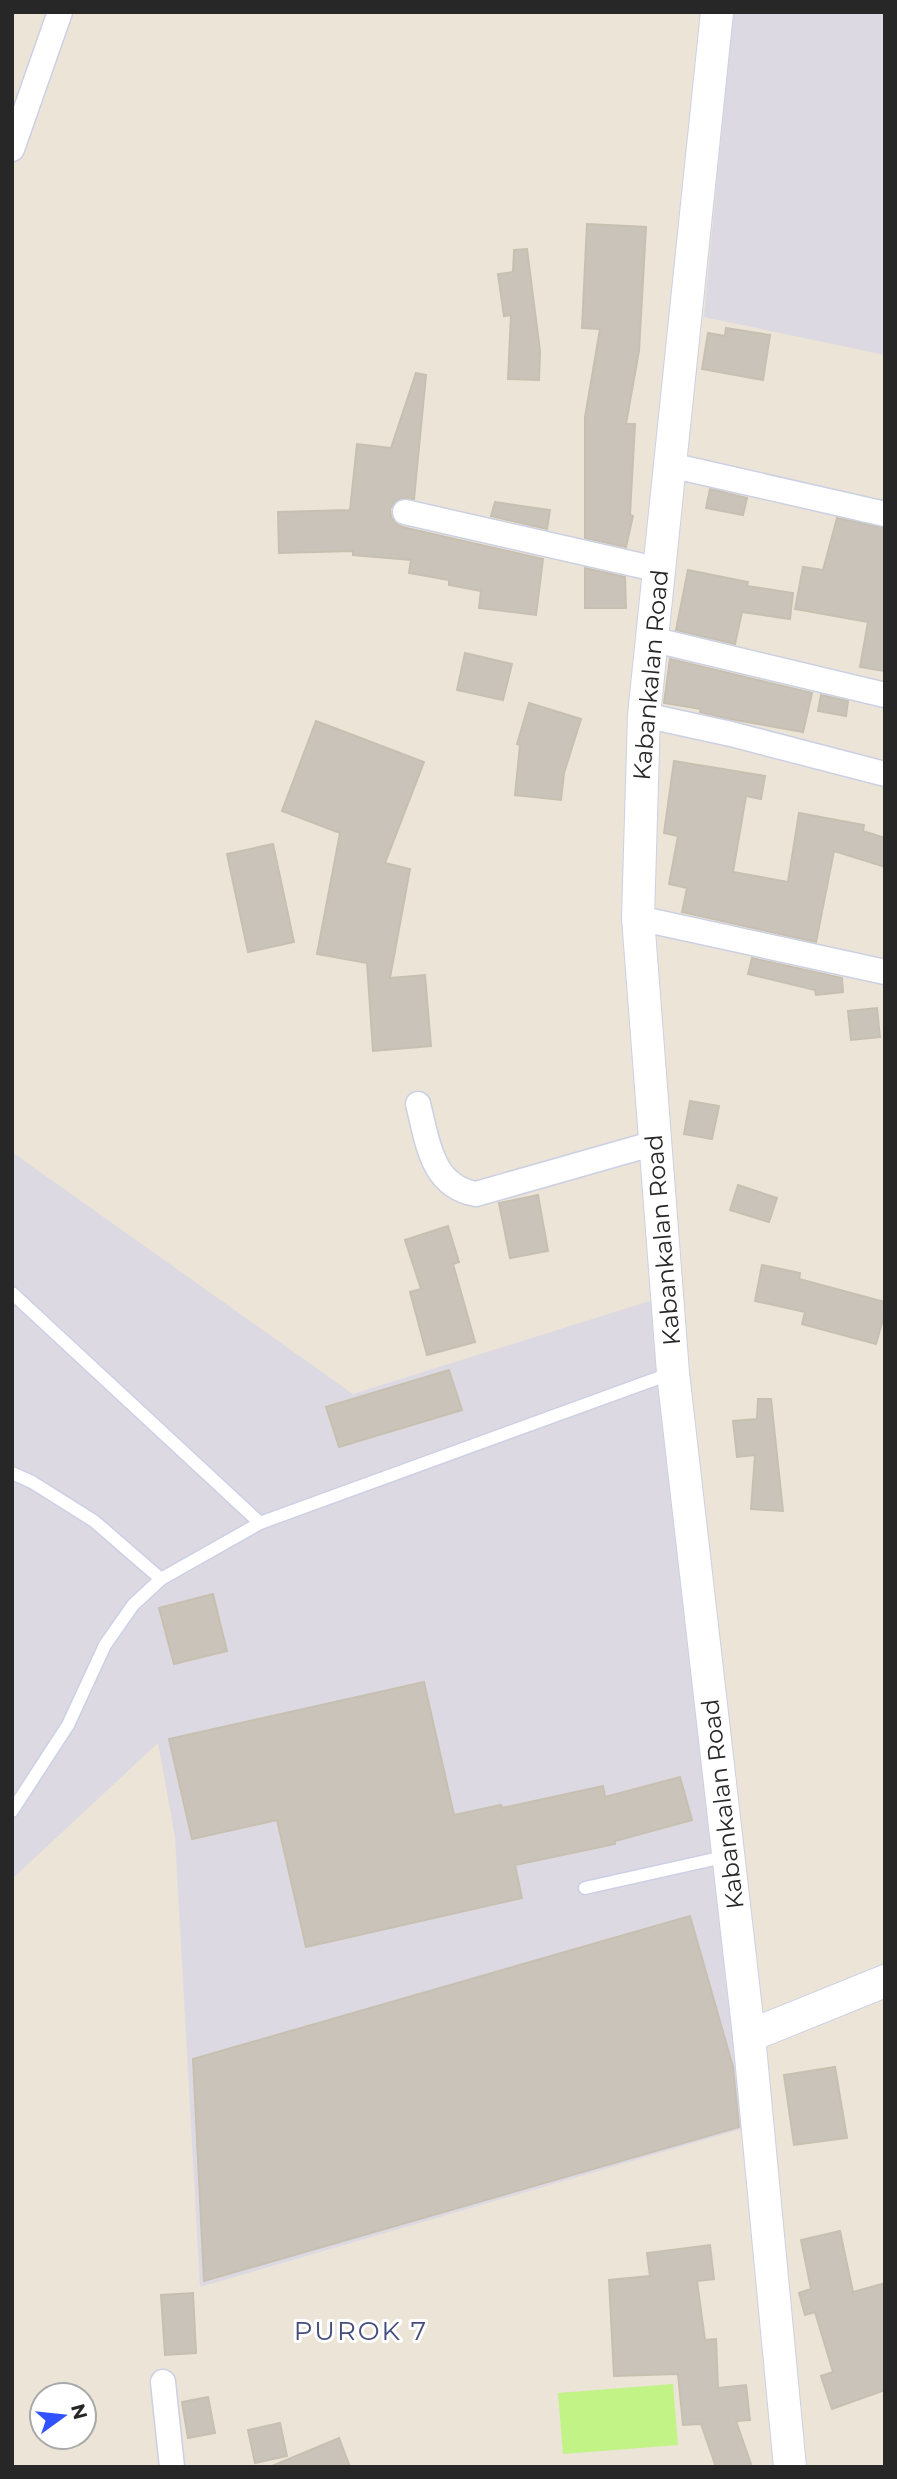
<svg xmlns="http://www.w3.org/2000/svg" width="897" height="2479" viewBox="0 0 897 2479" font-family="Montserrat,sans-serif">
  <style>
    .industrial { fill: #dcd9e3 }
    .pitch { fill: #c2f386 }
    .building { fill: #cac3ba; stroke: #c7c0b1; stroke-width: 2 }
    .lines { fill: none; stroke-linecap: round; stroke-linejoin: round }
    .service-casing { stroke: #ccd0e3; stroke-width: 15 }
    .minor-casing { stroke: #ccd0e3; stroke-width: 27 }
    .tertiary-casing { stroke: #ccd0e3; stroke-width: 34 }
    .service { stroke: #fff; stroke-width: 12 }
    .minor { stroke: #fff; stroke-width: 24 }
    .tertiary { stroke: #fff; stroke-width: 32 }
    .labels { text-anchor: middle; stroke-width: 6; stroke-linejoin: round; paint-order: stroke }
    .street-label { font-size: 24px; fill: #272727; stroke: #fff }
    .neighbourhood-label { font-size: 26px; letter-spacing: 2px; fill: #444c7c; stroke: #fff }
  </style>
  <rect width="100%" height="100%" fill="#ece4d7"/>
  <g class="industrial">
    <path d="M 733,12 L 885,12 L 885,355 L 704,317 Z"/>
    <path d="M 12,1152 L 353,1394 L 653,1300 L 752,2126 L 200,2287 L 175,1837 L 158,1743 L 12,1879 Z"/>
  </g>
  <path class="pitch" d="M 673,2384 L 678,2445 L 563,2454 L 558,2393 Z"/>
  <g class="building">
    <path d="M 587,224 L 646,227 L 639,351 L 626,424 L 635,424 L 630,515 L 633,516 L 626,547 L 585,538 L 585,417 L 600,329 L 582,328 Z"/>
    <path d="M 527,249 L 540,351 L 539,380 L 508,379 L 511,315 L 504,316 L 498,274 L 513,272 L 514,250 Z"/>
    <path d="M 726,328 L 770,335 L 763,380 L 702,369 L 708,333 L 725,336 Z"/>
    <path d="M 416,373 L 426,375 L 414,499 L 401,498 L 395,501 L 390,509 L 391,517 L 395,523 L 402,527 L 543,559 L 536,615 L 479,608 L 481,591 L 449,585 L 449,580 L 409,573 L 411,560 L 353,555 L 353,551 L 279,553 L 278,512 L 350,510 L 357,444 L 391,448 Z"/>
    <path d="M 710,489 L 747,498 L 743,515 L 706,508 Z"/>
    <path d="M 495,502 L 550,510 L 547,529 L 491,516 Z"/>
    <path d="M 837,518 L 885,528 L 885,671 L 860,667 L 868,622 L 795,609 L 803,567 L 823,570 Z"/>
    <path d="M 585,568 L 625,577 L 626,608 L 585,608 Z"/>
    <path d="M 688,570 L 748,582 L 747,586 L 793,593 L 790,619 L 742,612 L 735,644 L 676,630 Z"/>
    <path d="M 465,653 L 512,664 L 503,700 L 457,690 Z"/>
    <path d="M 670,659 L 812,693 L 803,732 L 730,719 L 700,712 L 701,709 L 664,703 Z"/>
    <path d="M 821,695 L 848,701 L 846,716 L 818,711 Z"/>
    <path d="M 529,703 L 581,719 L 564,773 L 561,800 L 515,795 L 520,745 L 517,744 Z"/>
    <path d="M 316,721 L 424,762 L 385,863 L 410,869 L 390,978 L 425,975 L 431,1046 L 373,1051 L 367,963 L 317,954 L 340,833 L 282,811 Z"/>
    <path d="M 674,761 L 765,776 L 761,799 L 746,796 L 733,872 L 788,882 L 799,813 L 864,825 L 863,831 L 885,838 L 885,867 L 834,851 L 816,942 L 682,912 L 687,888 L 669,884 L 678,836 L 664,833 Z"/>
    <path d="M 273,844 L 294,942 L 248,952 L 227,854 Z"/>
    <path d="M 752,958 L 842,978 L 843,992 L 816,995 L 815,990 L 748,974 Z"/>
    <path d="M 877,1008 L 880,1037 L 851,1040 L 848,1011 Z"/>
    <path d="M 690,1101 L 719,1106 L 712,1139 L 684,1134 Z"/>
    <path d="M 738,1185 L 777,1198 L 769,1222 L 730,1210 Z"/>
    <path d="M 538,1195 L 548,1251 L 510,1258 L 499,1203 Z"/>
    <path d="M 448,1226 L 459,1262 L 453,1264 L 475,1342 L 427,1355 L 410,1292 L 421,1289 L 405,1240 Z"/>
    <path d="M 762,1265 L 800,1273 L 799,1279 L 885,1302 L 885,1312 L 876,1344 L 802,1324 L 805,1312 L 755,1301 Z"/>
    <path d="M 449,1370 L 462,1410 L 339,1447 L 326,1407 Z"/>
    <path d="M 758,1399 L 771,1399 L 783,1511 L 751,1509 L 755,1455 L 737,1457 L 733,1421 L 757,1419 Z"/>
    <path d="M 213,1594 L 227,1651 L 174,1664 L 159,1608 Z"/>
    <path d="M 424,1682 L 454,1815 L 501,1805 L 502,1808 L 603,1786 L 605,1797 L 680,1777 L 692,1820 L 615,1841 L 615,1844 L 515,1865 L 522,1898 L 306,1947 L 277,1820 L 192,1839 L 169,1739 Z"/>
    <path d="M 690,1916 L 733,2067 L 739,2127 L 204,2281 L 193,2059 Z"/>
    <path d="M 835,2067 L 847,2138 L 794,2145 L 784,2075 Z"/>
    <path d="M 840,2231 L 853,2292 L 885,2283 L 885,2390 L 832,2409 L 821,2376 L 833,2372 L 815,2312 L 805,2315 L 799,2293 L 811,2289 L 801,2240 Z"/>
    <path d="M 710,2245 L 714,2279 L 697,2281 L 705,2340 L 716,2339 L 718,2388 L 746,2385 L 750,2420 L 736,2421 L 752,2467 L 716,2467 L 701,2424 L 683,2425 L 678,2374 L 614,2376 L 609,2280 L 650,2276 L 647,2253 Z"/>
    <path d="M 193,2293 L 196,2353 L 165,2355 L 161,2295 Z"/>
    <path d="M 208,2397 L 215,2433 L 188,2438 L 182,2402 Z"/>
    <path d="M 280,2423 L 287,2456 L 255,2463 L 248,2430 Z"/>
    <path d="M 339,2438 L 350,2467 L 272,2467 L 272,2466 Z"/>
  </g>
  <g class="lines">
    <defs>
      <g id="service">
        <path d="M 12,1293 L 260,1523"/>
        <path d="M 12,1473 L 32,1482 L 94,1521 L 161,1579"/>
        <path d="M 12,1811 L 68,1725 L 105,1645 L 133,1605 L 161,1579 L 260,1523 L 672,1373"/>
        <path d="M 585,1888 L 728,1856"/>
      </g>
      <g id="minor">
        <path d="M 12,149 L 60,12"/>
        <path d="M 670,465 L 885,514"/>
        <path d="M 405,512 L 660,570"/>
        <path d="M 651,639 L 885,695"/>
        <path d="M 644,715 L 731,734 L 885,774"/>
        <path d="M 638,918 L 885,972"/>
        <path d="M 418,1104 C 428,1142 431,1186 476,1194 L 655,1143"/>
        <path d="M 163,2382 L 172,2467"/>
      </g>
      <g id="tertiary">
        <path d="M 717,12 L 644,715 L 638,918 L 673,1373 L 749,2036 L 790,2467"/>
        <path d="M 749,2036 L 885,1981"/>
      </g>
    </defs>
    <use href="#service" class="service-casing"/>
    <use href="#minor" class="minor-casing"/>
    <use href="#tertiary" class="tertiary-casing"/>
    <use href="#service" class="service"/>
    <use href="#minor" class="minor"/>
    <use href="#tertiary" class="tertiary"/>
  </g>
  <g class="labels">
    <g class="street-label">
      <text transform="translate(651 675) rotate(-85)" y="8">Kabankalan Road</text>
      <text transform="translate(663 1240) rotate(-95)" y="8">Kabankalan Road</text>
      <text transform="translate(723 1804) rotate(-97)" y="8">Kabankalan Road</text>
    </g>
    <g class="neighbourhood-label">
      <text x="361" y="2340">PUROK 7</text>
    </g>
  </g>
  <rect width="897" height="2479" fill="none" stroke="#272727" stroke-width="28"/>
  <g transform="translate(63 2416) rotate(75)"><circle r="33" fill="#ffffff" stroke="#a9a9a9" stroke-width="2"/>
  <path d="M0-5L12 26L0 18L-12 26Z" fill="#3152ff"/>
  <text y="-10" font-size="19" font-weight="bold" text-anchor="middle" fill="#272727">N</text>
  </g>
</svg>
